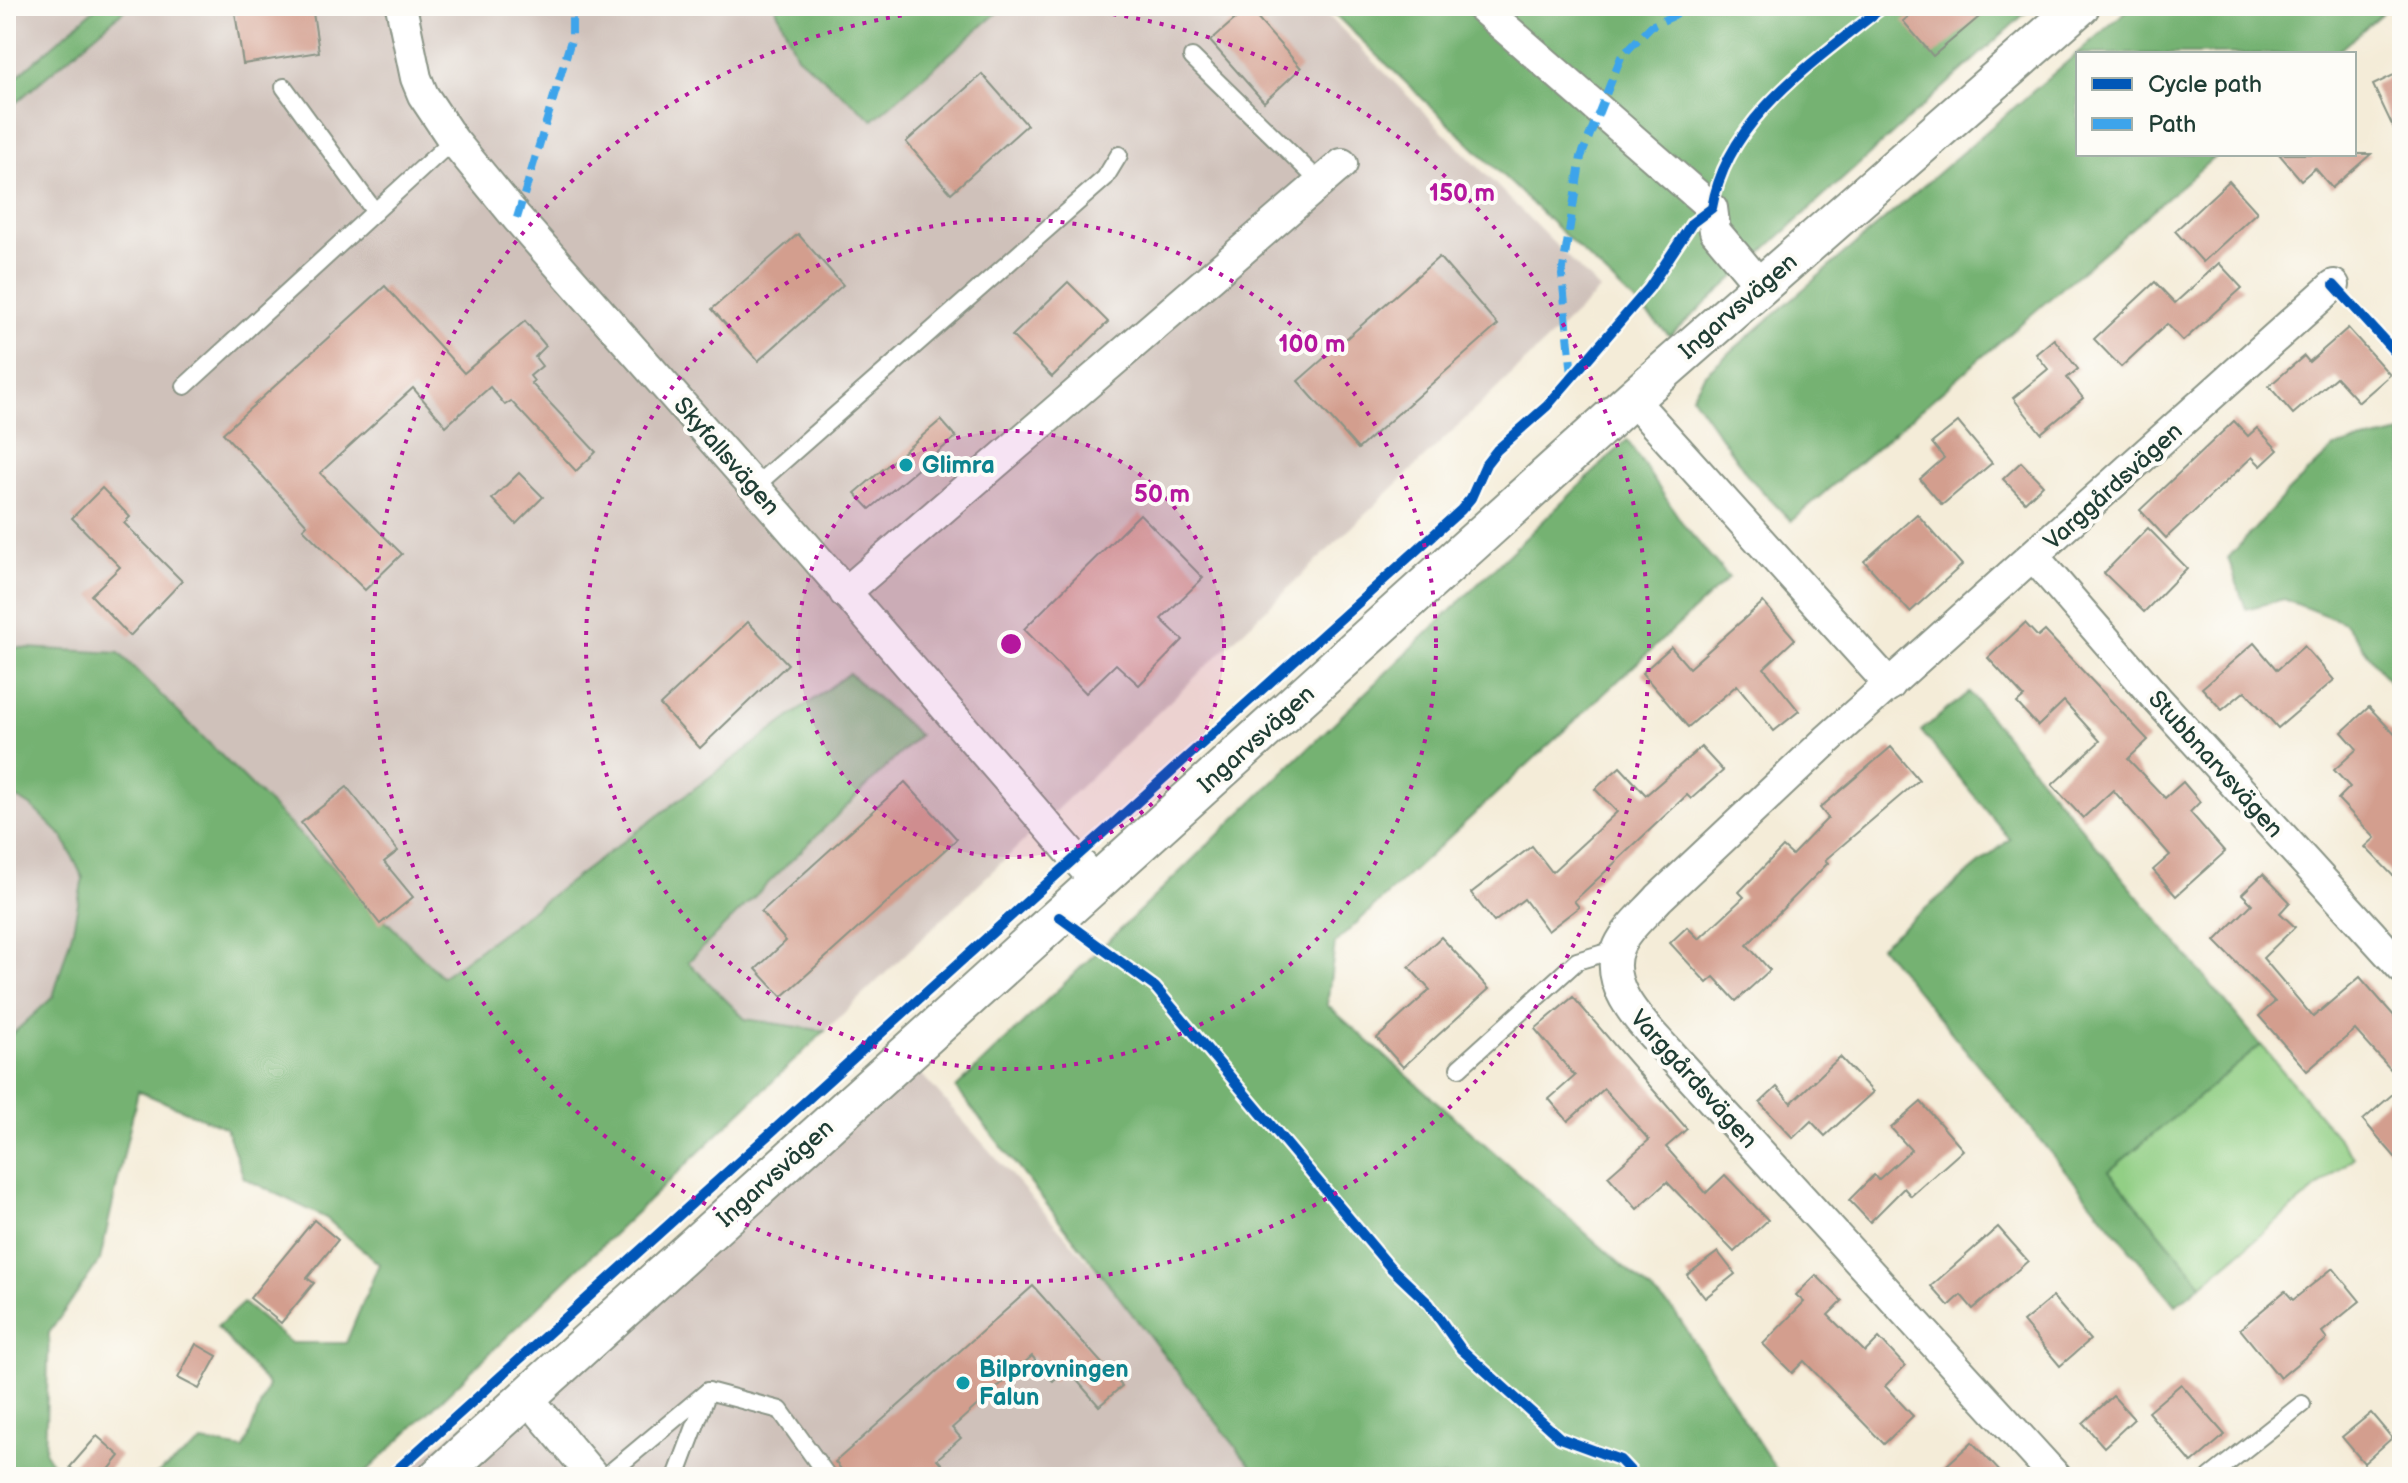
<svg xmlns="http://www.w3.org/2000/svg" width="2408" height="1483" viewBox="0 0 2408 1483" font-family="'Balsamiq Sans',sans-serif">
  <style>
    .industrial { fill: #cfc1ba }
    .green { fill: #92cf85; stroke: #58865c; stroke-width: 2 }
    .forest { fill: #75b272; stroke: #4a7853; stroke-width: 2 }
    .building { fill: #d39e8e }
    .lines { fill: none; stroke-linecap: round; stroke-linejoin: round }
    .service-casing { stroke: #8a9486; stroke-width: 20 }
    .minor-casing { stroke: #8a9486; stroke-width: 34 }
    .tertiary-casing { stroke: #8a9486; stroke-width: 42 }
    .service { stroke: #fff; stroke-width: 16 }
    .minor { stroke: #fff; stroke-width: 30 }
    .tertiary { stroke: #fff; stroke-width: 38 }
    .quiet { stroke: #3da4eb; stroke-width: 8; stroke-dasharray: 16 8; stroke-linecap: butt }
    .cycleway-casing { stroke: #fdfcf7; stroke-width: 15 }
    .cycleway { stroke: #0057b8; stroke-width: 10 }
    .ring { fill: none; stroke: #b5179e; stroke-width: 4; stroke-dasharray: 4 8 }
    .culture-dot { fill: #0f9aa8; stroke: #fdfcf7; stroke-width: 3 }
    .labels { text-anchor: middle; stroke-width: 8; stroke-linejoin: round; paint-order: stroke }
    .street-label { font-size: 24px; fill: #1f3d34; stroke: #fdfcf7 }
    .culture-label { font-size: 24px; font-weight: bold; fill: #0d838f; stroke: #fdfcf7; text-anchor: start }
    .centre { fill: #b5179e; stroke: #fdfcf7; stroke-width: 4 }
    .ring-label { font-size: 24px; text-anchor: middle; font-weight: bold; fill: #b5179e; stroke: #fdfcf7; stroke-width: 8; stroke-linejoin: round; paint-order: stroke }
  </style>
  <rect width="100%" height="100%" fill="#fdfcf7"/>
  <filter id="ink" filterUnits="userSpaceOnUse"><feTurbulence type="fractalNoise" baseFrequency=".0125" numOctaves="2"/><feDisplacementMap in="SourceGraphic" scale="16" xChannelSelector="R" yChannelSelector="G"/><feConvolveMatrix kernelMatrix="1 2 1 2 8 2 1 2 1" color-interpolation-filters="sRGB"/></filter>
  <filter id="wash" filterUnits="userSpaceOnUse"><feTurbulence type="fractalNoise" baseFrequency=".006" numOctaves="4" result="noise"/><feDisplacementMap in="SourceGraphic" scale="32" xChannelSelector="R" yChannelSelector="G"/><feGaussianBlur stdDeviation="1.8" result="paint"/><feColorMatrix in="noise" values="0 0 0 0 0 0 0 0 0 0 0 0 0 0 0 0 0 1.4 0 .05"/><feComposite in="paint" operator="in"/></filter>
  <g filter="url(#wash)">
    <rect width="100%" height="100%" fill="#f4ecd8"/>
    <g class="industrial">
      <path d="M 6,6 L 1319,6 L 1600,290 L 825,1031 L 442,977 L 120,653 L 6,647 Z"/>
      <path d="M 6,791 L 32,807 L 63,837 L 83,878 L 73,929 L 53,997 L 6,1041 Z"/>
      <path d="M 907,1058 L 1272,1468 L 1273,1477 L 399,1477 Z"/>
    </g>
    <path class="green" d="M 2261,1045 L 2354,1157 L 2202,1284 L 2109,1171 Z"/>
    <g class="forest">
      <path d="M 98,6 L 129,6 L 6,111 L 6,86 Z"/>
      <path d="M 775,6 L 1005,6 L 873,120 L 797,56 Z"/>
      <path d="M 1326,6 L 2033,6 L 1670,336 Z"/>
      <path d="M 2132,6 L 2390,6 L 2335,54 L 2078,54 L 2078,154 L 2218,154 L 1791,521 L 1749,477 L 1692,396 L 1705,374 Z"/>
      <path d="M 2402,433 L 2402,699 L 2345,623 L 2284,599 L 2246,609 L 2228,558 L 2289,491 L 2335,447 Z"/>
      <path d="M 1627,440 L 1685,527 L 1729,578 L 1335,943 L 1327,1005 L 1674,1311 L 1781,1477 L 1252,1477 L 1250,1465 L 956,1088 Z"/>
      <path d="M 6,647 L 119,653 L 442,977 L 849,673 L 919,735 L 688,962 L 745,1019 L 825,1031 L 361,1477 L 153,1477 L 202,1442 L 244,1449 L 268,1385 L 217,1327 L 243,1303 L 291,1343 L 346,1343 L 379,1264 L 326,1218 L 244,1178 L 226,1128 L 138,1091 L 100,1260 L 49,1333 L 45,1453 L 61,1477 L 6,1477 L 6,1040 L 53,997 L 73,929 L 83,878 L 63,837 L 32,807 L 6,791 Z"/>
      <path d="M 1969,692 L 2261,1045 L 2109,1171 L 2202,1284 L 2176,1305 L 1880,946 L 2010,839 L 1921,731 Z"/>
    </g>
    <g id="blocks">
      <g class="building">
        <path d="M 234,6 L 312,6 L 319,52 L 243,64 Z"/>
        <path d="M 1920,6 L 1992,6 L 1933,56 L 1903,21 Z"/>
        <path d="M 1248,8 L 1301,68 L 1264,102 L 1210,41 Z"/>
        <path d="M 2402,71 L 2402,146 L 2373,85 Z"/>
        <path d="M 982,74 L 1027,125 L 951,193 L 906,142 Z"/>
        <path d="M 2279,154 L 2371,154 L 2332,188 L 2315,168 L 2301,180 Z"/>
        <path d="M 2229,181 L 2257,212 L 2203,262 L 2175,231 Z"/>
        <path d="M 798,234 L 843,285 L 758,361 L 712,309 Z"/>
        <path d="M 1439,257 L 1498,325 L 1358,449 L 1298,381 Z"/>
        <path d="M 2219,263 L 2242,288 L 2183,341 L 2167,324 L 2121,367 L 2094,339 L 2155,282 L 2175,303 Z"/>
        <path d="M 1068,282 L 1108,322 L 1052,377 L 1012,336 Z"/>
        <path d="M 385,286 L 464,373 L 525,321 L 546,346 L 535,357 L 542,366 L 530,376 L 534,381 L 531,383 L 596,452 L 576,471 L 511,401 L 505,405 L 490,387 L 446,426 L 413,388 L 320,473 L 402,554 L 365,590 L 303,529 L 307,525 L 223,433 Z"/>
        <path d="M 2348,328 L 2390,375 L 2359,402 L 2336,377 L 2293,414 L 2269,386 L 2304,356 L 2309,362 Z"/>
        <path d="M 2054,339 L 2078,369 L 2067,378 L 2083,398 L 2041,433 L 2013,398 L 2048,369 L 2036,354 Z"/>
        <path d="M 941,420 L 956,437 L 870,509 L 855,493 Z"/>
        <path d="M 2234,421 L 2248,436 L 2257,428 L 2278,450 L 2261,466 L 2252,457 L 2166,538 L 2140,510 Z"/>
        <path d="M 1958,422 L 1992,463 L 1942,505 L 1920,479 L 1944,458 L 1932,443 Z"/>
        <path d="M 2021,462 L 2043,485 L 2025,502 L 2003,479 Z"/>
        <path d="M 519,473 L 543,497 L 516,524 L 492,499 Z"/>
        <path d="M 102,488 L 130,517 L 124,523 L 182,581 L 130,636 L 91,595 L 120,567 L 72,518 Z"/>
        <path d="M 1140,514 L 1203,578 L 1161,619 L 1183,640 L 1139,685 L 1116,664 L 1086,693 L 1024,629 Z"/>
        <path d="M 1917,514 L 1962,565 L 1910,612 L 1864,561 Z"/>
        <path d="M 2148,528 L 2187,568 L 2144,612 L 2104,573 Z"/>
        <path d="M 1763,602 L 1795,639 L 1764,668 L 1799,711 L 1774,731 L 1737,685 L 1688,727 L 1642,673 L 1671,647 L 1689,668 Z"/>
        <path d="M 748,622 L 788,664 L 700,748 L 660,705 Z"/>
        <path d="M 2025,623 L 2038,637 L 2045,631 L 2148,740 L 2128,759 L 2165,798 L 2183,782 L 2200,802 L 2190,812 L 2225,852 L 2176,896 L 2153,870 L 2170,855 L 2113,790 L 2083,818 L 2052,785 L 2100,741 L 2064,701 L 2038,726 L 2017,703 L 2024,697 L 1988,658 Z"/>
        <path d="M 2254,643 L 2277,670 L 2304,646 L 2334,680 L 2278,728 L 2245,691 L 2222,710 L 2202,688 Z"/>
        <path d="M 2369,707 L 2402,742 L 2402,885 L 2365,847 L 2375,838 L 2338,799 L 2350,787 L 2334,770 L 2357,749 L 2342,732 Z"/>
        <path d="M 1701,747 L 1723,771 L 1691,799 L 1687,795 L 1574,901 L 1579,907 L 1548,931 L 1524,899 L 1494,922 L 1471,893 L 1532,846 L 1552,872 L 1617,812 L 1595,789 L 1620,767 L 1646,795 Z"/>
        <path d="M 1891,747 L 1919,780 L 1825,860 L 1828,863 L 1747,945 L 1770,970 L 1736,1001 L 1714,977 L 1707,983 L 1670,943 L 1687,927 L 1699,939 L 1744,897 L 1739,892 L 1783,847 L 1792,855 L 1828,818 L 1820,808 Z"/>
        <path d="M 905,782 L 957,839 L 782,997 L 756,969 L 786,941 L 761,912 Z"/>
        <path d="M 347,787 L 398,851 L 384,862 L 413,897 L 380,924 L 301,823 Z"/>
        <path d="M 2263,874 L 2290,902 L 2280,913 L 2295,927 L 2263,958 L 2313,1017 L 2360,977 L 2402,1025 L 2402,1082 L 2355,1030 L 2307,1071 L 2259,1016 L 2275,1002 L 2215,941 L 2252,904 L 2242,894 Z"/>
        <path d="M 1441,937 L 1489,989 L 1403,1067 L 1377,1038 L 1430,990 L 1409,967 Z"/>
        <path d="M 1573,997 L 1687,1129 L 1666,1147 L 1706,1193 L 1725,1175 L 1768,1220 L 1734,1252 L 1667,1182 L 1637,1209 L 1608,1176 L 1649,1140 L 1604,1089 L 1568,1121 L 1549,1099 L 1575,1076 L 1535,1029 Z"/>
        <path d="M 1840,1057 L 1873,1092 L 1825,1136 L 1811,1121 L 1793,1138 L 1760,1103 L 1777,1087 L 1791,1103 Z"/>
        <path d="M 2402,1086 L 2402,1165 L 2363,1120 Z"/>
        <path d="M 1921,1102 L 1963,1150 L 1911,1196 L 1904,1188 L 1870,1222 L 1849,1200 L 1874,1175 L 1878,1180 L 1911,1150 L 1891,1128 Z"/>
        <path d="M 314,1220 L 338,1240 L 307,1278 L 314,1283 L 281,1323 L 250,1298 Z"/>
        <path d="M 1998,1227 L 2028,1261 L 1973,1309 L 1961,1295 L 1949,1306 L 1931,1286 Z"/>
        <path d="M 1718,1252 L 1735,1274 L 1705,1298 L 1687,1275 Z"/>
        <path d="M 2333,1268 L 2360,1301 L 2322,1332 L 2327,1339 L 2280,1378 L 2240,1329 L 2285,1291 L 2293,1300 Z"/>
        <path d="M 1816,1275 L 1842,1301 L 1828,1315 L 1865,1352 L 1879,1338 L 1905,1366 L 1885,1386 L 1913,1416 L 1884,1444 L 1804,1361 L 1792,1373 L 1763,1344 L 1804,1302 L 1796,1295 Z"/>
        <path d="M 1033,1286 L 1122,1386 L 1099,1406 L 1067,1369 L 1053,1381 L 1032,1356 L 952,1428 L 961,1438 L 937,1459 L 953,1477 L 848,1477 L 835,1462 Z"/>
        <path d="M 2053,1297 L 2090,1340 L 2060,1366 L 2023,1322 Z"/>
        <path d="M 196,1344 L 217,1356 L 199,1389 L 178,1378 Z"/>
        <path d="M 2181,1384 L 2225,1435 L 2192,1463 L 2148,1412 Z"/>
        <path d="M 2113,1396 L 2134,1419 L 2104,1447 L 2083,1423 Z"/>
        <path d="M 2371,1413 L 2392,1438 L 2364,1463 L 2342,1437 Z"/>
        <path d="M 97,1436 L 120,1456 L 103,1477 L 82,1477 L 70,1467 Z"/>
        <path d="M 1972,1442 L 2005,1477 L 1934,1477 Z"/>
      </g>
    </g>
  </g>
  <g filter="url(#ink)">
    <use href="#blocks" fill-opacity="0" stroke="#8a9486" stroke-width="2"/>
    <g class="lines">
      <defs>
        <g id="service">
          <path d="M 1192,57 L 1320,182"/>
          <path d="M 284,87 L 375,212"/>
          <path d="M 185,386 L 453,140"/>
          <path d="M 754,487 L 1105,178 L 1119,155"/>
          <path d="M 1459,1068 L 1577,961 L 1617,949"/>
          <path d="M 708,1391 L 780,1410 L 828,1477"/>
          <path d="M 605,1477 L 708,1391"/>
          <path d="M 676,1477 L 708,1392"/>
          <path d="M 2210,1477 L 2302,1404"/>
        </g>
        <g id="minor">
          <path d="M 401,6 L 416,78 L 423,95 L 453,140 L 517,218 L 780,516 L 1097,883"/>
          <path d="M 1480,6 L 1712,208 L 1715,231 L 1761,286"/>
          <path d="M 1632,399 L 1890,685"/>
          <path d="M 2034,557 L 2157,699 L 2402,968"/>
          <path d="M 845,593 L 1342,164"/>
          <path d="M 527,1397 L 594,1477"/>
          <path d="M 2056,1477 L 1669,1053 C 1645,1026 1601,986 1619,946 C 1627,928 1646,913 1659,898 L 1827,740 L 2334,285"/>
        </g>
        <path id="tertiary" d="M 438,1477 L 1632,399 L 2080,6"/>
      </defs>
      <use href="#service" class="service-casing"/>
      <use href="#minor" class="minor-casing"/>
      <use href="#tertiary" class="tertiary-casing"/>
      <use href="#service" class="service"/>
      <use href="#minor" class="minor"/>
      <use href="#tertiary" class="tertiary"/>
      <g class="quiet">
        <path d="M 517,218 L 572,37 L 572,6"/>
        <path d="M 1572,375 L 1562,275 L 1581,157 L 1621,57 L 1651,26 L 1696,6"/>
      </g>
      <defs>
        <g id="cycleway">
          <path d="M 2334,285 L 2402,360"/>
          <path d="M 1059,917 L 1155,987 L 1390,1267 L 1429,1304 L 1461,1349 L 1560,1438 L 1620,1460 L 1636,1477"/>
          <path d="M 389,1477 L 1461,510 L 1471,498 L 1486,464 L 1497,450 L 1547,406 L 1649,288 L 1692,223 L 1712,208 C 1727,117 1817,60 1884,6"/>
        </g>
      </defs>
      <use href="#cycleway" class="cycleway-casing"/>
      <use href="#cycleway" class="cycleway"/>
    </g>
  </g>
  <circle cx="1011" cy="644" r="213" fill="#b5179e" fill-opacity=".12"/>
  <g class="ring">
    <circle cx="1011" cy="644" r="213"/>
    <circle cx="1011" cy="644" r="425"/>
    <path d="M1017 6A638 638 0 1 1 1005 6"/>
  </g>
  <g class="culture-dot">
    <circle cx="906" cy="465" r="8"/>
    <circle cx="963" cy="1383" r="8"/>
  </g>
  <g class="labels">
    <g class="street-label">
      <text transform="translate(1738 306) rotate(-41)" y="8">Ingarvsvägen</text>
      <text transform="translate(727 456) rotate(49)" y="8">Skyfallsvägen</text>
      <text transform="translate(2113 486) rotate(-42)" y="8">Varggårdsvägen</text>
      <text transform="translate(1256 739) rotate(-42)" y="8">Ingarvsvägen</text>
      <text transform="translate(2216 764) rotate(48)" y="8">Stubbnarvsvägen</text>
      <text transform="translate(1694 1079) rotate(48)" y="8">Varggårdsvägen</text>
      <text transform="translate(775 1173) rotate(-42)" y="8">Ingarvsvägen</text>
    </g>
    <g class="culture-label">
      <text x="922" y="473">Glimra</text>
      <text x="979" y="1377">Bilprovningen<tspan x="979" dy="28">Falun</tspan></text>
    </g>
  </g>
  <circle cx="1011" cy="644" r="12" class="centre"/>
  <g class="ring-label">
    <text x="1462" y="201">150 m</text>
    <text x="1312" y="352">100 m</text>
    <text x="1162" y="502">50 m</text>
  </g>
  <rect width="2408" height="1483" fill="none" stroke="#fdfcf7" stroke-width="32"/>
  <rect x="2076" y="52" width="280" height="104" fill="#fdfcf7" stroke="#a4b0a9" stroke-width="2"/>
  <rect x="2092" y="78" width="40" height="12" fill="#0057b8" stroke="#a4b0a9" stroke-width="2"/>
  <text x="2148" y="92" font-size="24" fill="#1f3d34">Cycle path</text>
  <rect x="2092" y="118" width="40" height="12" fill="#3da4eb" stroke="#a4b0a9" stroke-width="2"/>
  <text x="2148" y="132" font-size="24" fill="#1f3d34">Path</text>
</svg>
